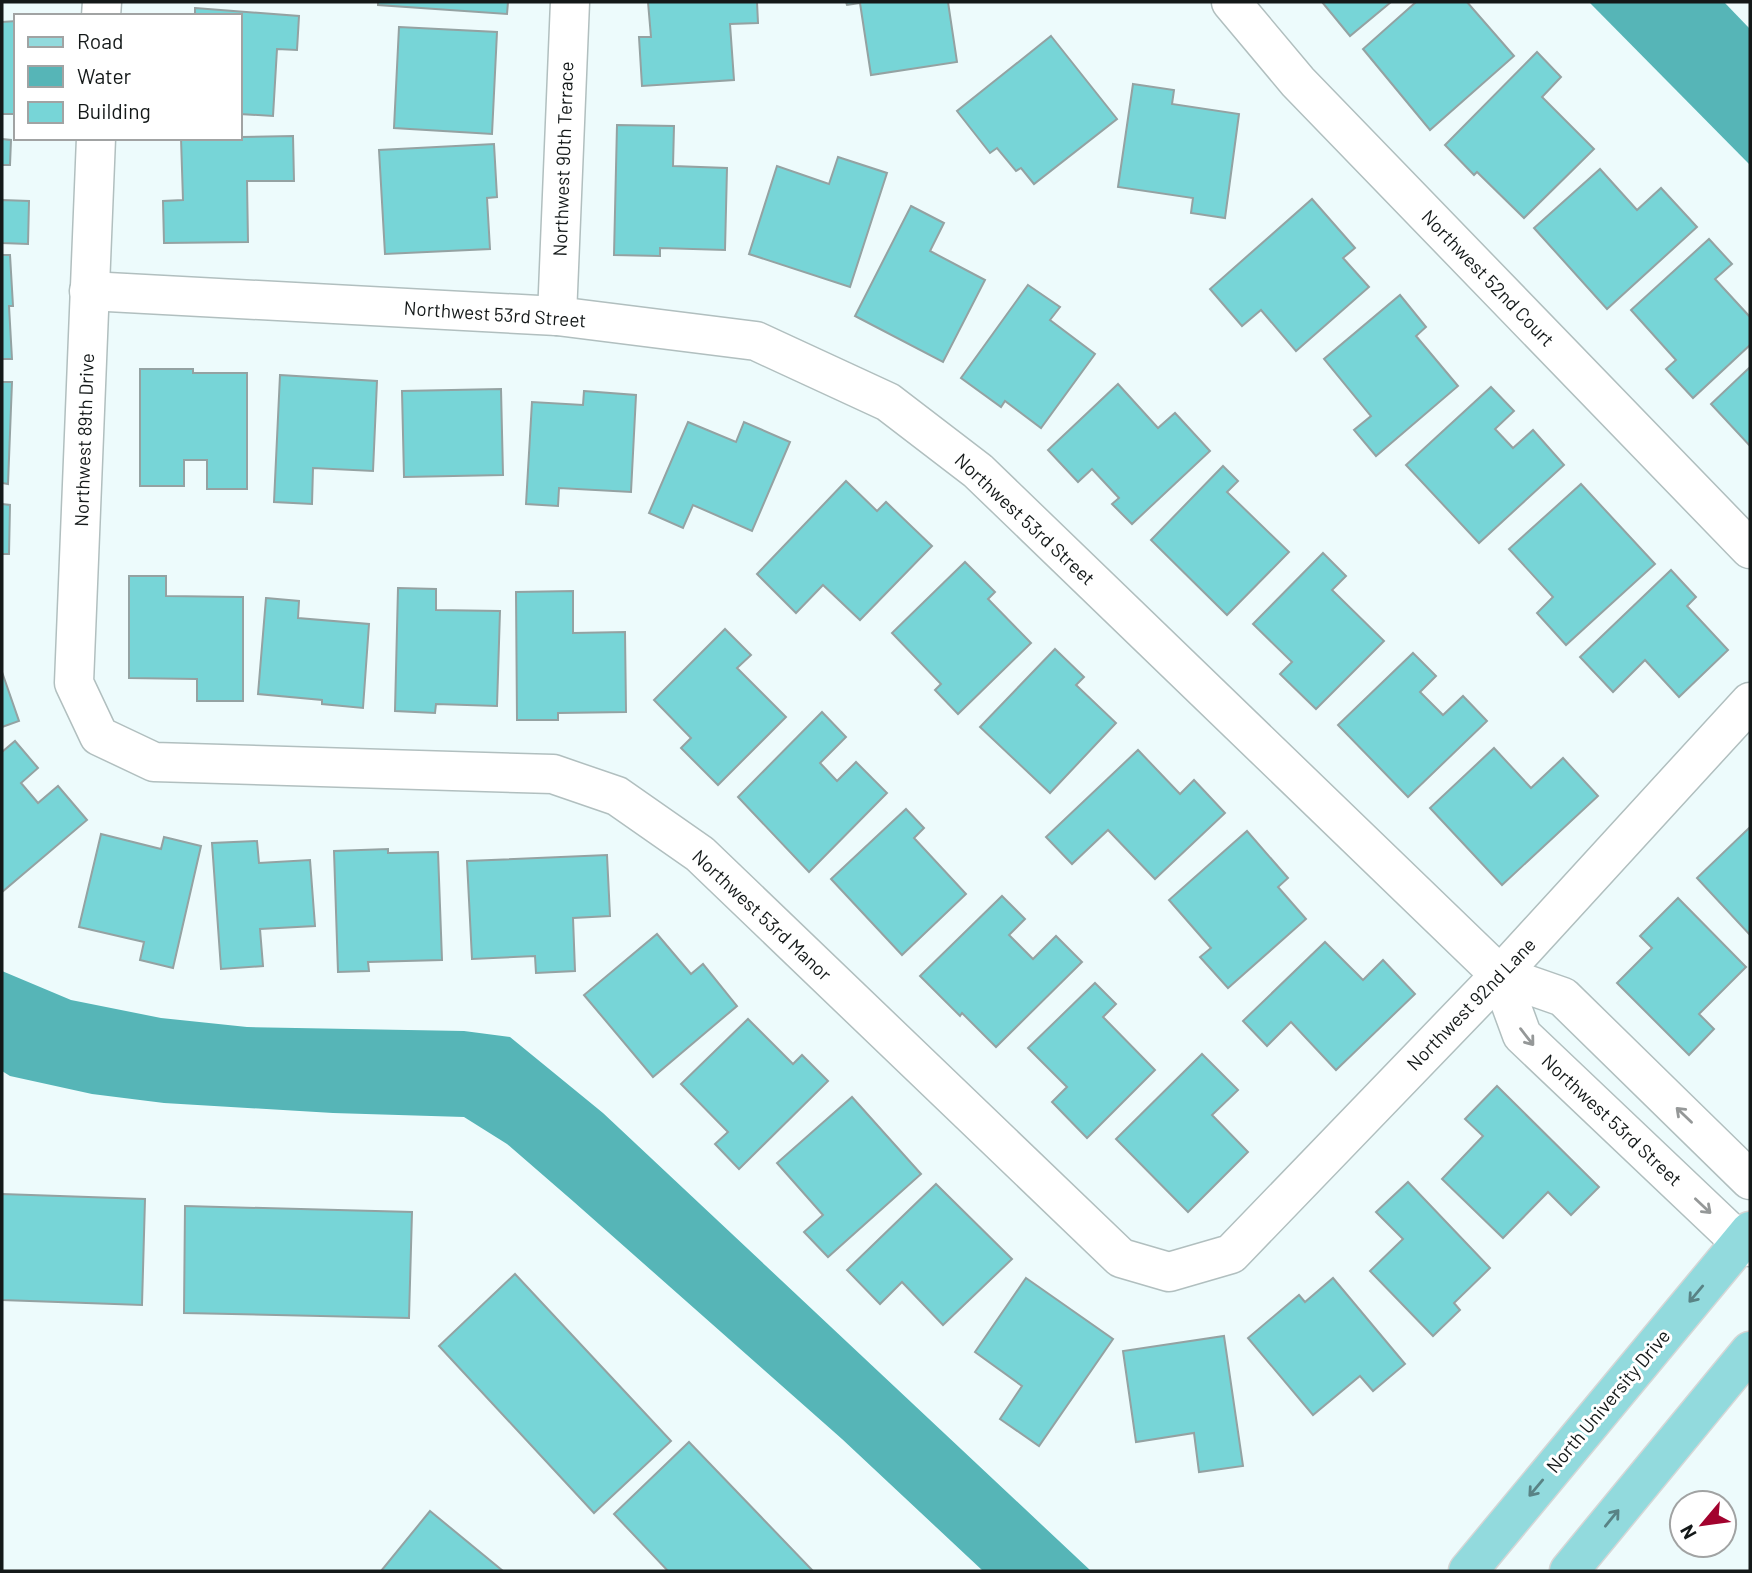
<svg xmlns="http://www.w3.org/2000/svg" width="1752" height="1573" viewBox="0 0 1752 1573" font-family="Barlow,sans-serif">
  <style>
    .water { fill: #56b5b7 }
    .building { fill: #77d5d7; stroke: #94a2a2; stroke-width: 2 }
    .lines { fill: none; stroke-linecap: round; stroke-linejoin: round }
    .minor-casing { stroke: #b1bfbf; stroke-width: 41 }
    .primary-casing { stroke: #d5d6d6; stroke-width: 41 }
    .minor { stroke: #fff; stroke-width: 38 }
    .primary { stroke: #92dadd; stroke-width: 38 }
    .oneway { stroke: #959898 }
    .oneway2 { stroke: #598385 }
    .labels { text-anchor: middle; stroke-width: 6; stroke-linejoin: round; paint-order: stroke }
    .street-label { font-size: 19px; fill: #141919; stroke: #fff }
  </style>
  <rect width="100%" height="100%" fill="#edfbfc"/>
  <g class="water">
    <path d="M 1589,2 L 1724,2 L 1750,29 L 1750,165 Z"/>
    <path d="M 2,971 L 71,1000 L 161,1018 L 247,1027 L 464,1031 L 510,1037 L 603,1113 L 1091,1571 L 983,1571 L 842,1439 L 574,1202 L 507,1144 L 464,1117 L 333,1113 L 164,1103 L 92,1094 L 10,1076 L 2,1071 Z"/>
  </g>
  <g class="building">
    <path d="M 378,2 L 508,2 L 507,14 L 378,5 Z"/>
    <path d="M 648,2 L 757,2 L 758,23 L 730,24 L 734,80 L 642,86 L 639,37 L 651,37 Z"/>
    <path d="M 846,2 L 948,2 L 957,62 L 871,75 L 860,3 L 847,5 Z"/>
    <path d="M 1322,2 L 1391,2 L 1350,36 Z"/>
    <path d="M 1416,2 L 1467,2 L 1514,56 L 1430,130 L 1363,49 Z"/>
    <path d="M 195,8 L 299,16 L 297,50 L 277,49 L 273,116 L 240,114 L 240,16 L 195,16 Z"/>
    <path d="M 16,21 L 16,114 L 2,114 L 2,22 Z"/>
    <path d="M 399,27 L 497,32 L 492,134 L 394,128 Z"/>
    <path d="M 1051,36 L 1117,119 L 1034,184 L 1021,168 L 1016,171 L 997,148 L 990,153 L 957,111 Z"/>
    <path d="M 1537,52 L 1561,77 L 1542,97 L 1594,149 L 1524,218 L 1477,172 L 1474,175 L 1445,145 Z"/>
    <path d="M 1133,84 L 1174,90 L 1172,104 L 1239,114 L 1225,218 L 1191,213 L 1193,198 L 1118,187 Z"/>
    <path d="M 617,125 L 674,126 L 673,166 L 727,168 L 725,250 L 660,248 L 660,256 L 614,255 Z"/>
    <path d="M 293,136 L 294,181 L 247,181 L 248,242 L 164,243 L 163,201 L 183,200 L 181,138 Z"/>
    <path d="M 2,139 L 11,140 L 10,165 L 2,165 Z"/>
    <path d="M 494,144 L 497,197 L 487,198 L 490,249 L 385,254 L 379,150 Z"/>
    <path d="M 838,157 L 887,173 L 850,287 L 749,254 L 777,166 L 829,184 Z"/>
    <path d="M 1600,169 L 1637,210 L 1661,188 L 1697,227 L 1607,309 L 1534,228 Z"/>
    <path d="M 1312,199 L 1355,248 L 1343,258 L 1369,287 L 1296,351 L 1261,310 L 1242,326 L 1210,289 Z"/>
    <path d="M 2,200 L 29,201 L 28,244 L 2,243 Z"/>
    <path d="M 911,206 L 944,223 L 930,251 L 985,280 L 943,362 L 855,316 Z"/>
    <path d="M 1709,239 L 1732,264 L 1715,279 L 1750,317 L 1750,345 L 1693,398 L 1666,369 L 1676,360 L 1631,310 Z"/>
    <path d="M 2,255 L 10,255 L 13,306 L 9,306 L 12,359 L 2,359 Z"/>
    <path d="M 1028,285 L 1060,307 L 1050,320 L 1095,354 L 1041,428 L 1005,401 L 1001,407 L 961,378 Z"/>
    <path d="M 1400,295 L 1426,327 L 1416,336 L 1458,386 L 1376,456 L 1354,430 L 1371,416 L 1324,359 Z"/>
    <path d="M 1750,367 L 1750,446 L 1711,404 Z"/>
    <path d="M 140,369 L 193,369 L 193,373 L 247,373 L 247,489 L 207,489 L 207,460 L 184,460 L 184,486 L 140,486 Z"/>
    <path d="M 280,375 L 377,381 L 373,471 L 313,468 L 312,504 L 274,502 Z"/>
    <path d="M 2,382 L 12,382 L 8,484 L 2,483 Z"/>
    <path d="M 1118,384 L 1158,428 L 1175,413 L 1210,451 L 1132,524 L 1112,504 L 1119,498 L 1092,469 L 1078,482 L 1048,450 Z"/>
    <path d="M 1491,387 L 1514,411 L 1495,429 L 1513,448 L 1533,430 L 1564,465 L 1479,543 L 1406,465 Z"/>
    <path d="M 501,389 L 503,475 L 404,477 L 402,391 Z"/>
    <path d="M 584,391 L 636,395 L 631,492 L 559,488 L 558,506 L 526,504 L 532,402 L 583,405 Z"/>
    <path d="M 688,422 L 736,442 L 744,422 L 790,442 L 752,531 L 693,505 L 683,528 L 649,513 Z"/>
    <path d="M 1223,466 L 1238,481 L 1227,492 L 1289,552 L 1227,615 L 1151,540 Z"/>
    <path d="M 846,481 L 877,511 L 886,502 L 932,546 L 860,620 L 823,585 L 796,613 L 757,574 Z"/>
    <path d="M 1581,484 L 1655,564 L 1566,645 L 1537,613 L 1553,597 L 1509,549 Z"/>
    <path d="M 2,504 L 10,505 L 9,554 L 2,554 L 2,579 Z"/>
    <path d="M 1323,553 L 1346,576 L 1332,590 L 1384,641 L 1316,709 L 1280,674 L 1292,662 L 1253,624 Z"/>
    <path d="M 965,562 L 995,592 L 988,599 L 1031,643 L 958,714 L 935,690 L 941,684 L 892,633 Z"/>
    <path d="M 1671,570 L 1696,597 L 1687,606 L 1728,650 L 1679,697 L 1645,660 L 1613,692 L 1580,657 Z"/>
    <path d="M 129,576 L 166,576 L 166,596 L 243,597 L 243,701 L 197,701 L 197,679 L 129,678 Z"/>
    <path d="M 398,588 L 436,589 L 436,610 L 500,611 L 497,706 L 436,704 L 435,713 L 395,711 Z"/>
    <path d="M 573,591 L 573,633 L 625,632 L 626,712 L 558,713 L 558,720 L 517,720 L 516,592 Z"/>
    <path d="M 266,598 L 299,601 L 298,618 L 369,624 L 363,708 L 322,704 L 322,700 L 258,694 Z"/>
    <path d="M 725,629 L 751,655 L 737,668 L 786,717 L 718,785 L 681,748 L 691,738 L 654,700 Z"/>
    <path d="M 1055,649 L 1084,677 L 1076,685 L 1116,723 L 1050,793 L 980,727 Z"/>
    <path d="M 1413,653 L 1436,676 L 1420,692 L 1443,715 L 1463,696 L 1487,721 L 1408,797 L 1338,725 Z"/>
    <path d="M 2,672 L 19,721 L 2,727 Z"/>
    <path d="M 822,712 L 846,737 L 820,763 L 837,781 L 856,762 L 887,793 L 809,872 L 738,797 Z"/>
    <path d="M 15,741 L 38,768 L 21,783 L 38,803 L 58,786 L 87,820 L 2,892 L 2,752 Z"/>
    <path d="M 1494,748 L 1531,788 L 1563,758 L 1598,796 L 1502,885 L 1430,808 Z"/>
    <path d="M 1138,750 L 1180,794 L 1194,780 L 1225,813 L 1155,879 L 1108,830 L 1072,864 L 1046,837 Z"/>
    <path d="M 906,809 L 924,828 L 914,838 L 966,894 L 902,955 L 831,879 Z"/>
    <path d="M 1750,827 L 1750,935 L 1697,878 Z"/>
    <path d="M 1247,831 L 1288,878 L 1278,887 L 1306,919 L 1228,988 L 1200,957 L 1211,948 L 1169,900 Z"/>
    <path d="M 101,834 L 161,849 L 164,837 L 201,846 L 173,968 L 140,960 L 144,942 L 79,927 Z"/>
    <path d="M 257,841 L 259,863 L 310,860 L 315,926 L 260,929 L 263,966 L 221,969 L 212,843 Z"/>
    <path d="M 388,849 L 388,853 L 438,852 L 442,960 L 368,962 L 369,971 L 338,972 L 334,851 Z"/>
    <path d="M 607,855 L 610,916 L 573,918 L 575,971 L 536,973 L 535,956 L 472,959 L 467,861 Z"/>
    <path d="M 1002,896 L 1025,919 L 1009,935 L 1033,959 L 1056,936 L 1082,962 L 996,1047 L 962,1013 L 960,1016 L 920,976 Z"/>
    <path d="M 1678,898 L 1746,967 L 1699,1014 L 1714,1029 L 1689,1055 L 1617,983 L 1652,948 L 1640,936 Z"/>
    <path d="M 657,934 L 691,974 L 703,964 L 737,1006 L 653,1077 L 584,995 Z"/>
    <path d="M 1325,942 L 1363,980 L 1383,960 L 1415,994 L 1336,1070 L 1291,1022 L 1267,1046 L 1243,1021 Z"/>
    <path d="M 1095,983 L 1116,1004 L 1103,1017 L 1155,1070 L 1087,1138 L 1052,1102 L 1067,1087 L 1028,1048 Z"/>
    <path d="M 748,1019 L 793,1064 L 802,1055 L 828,1081 L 739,1169 L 715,1144 L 728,1132 L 681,1084 Z"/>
    <path d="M 1202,1054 L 1238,1090 L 1212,1115 L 1248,1152 L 1188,1212 L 1116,1139 Z"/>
    <path d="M 1497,1086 L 1599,1187 L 1571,1215 L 1548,1192 L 1503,1238 L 1442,1179 L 1483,1136 L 1465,1119 Z"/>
    <path d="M 852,1097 L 921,1174 L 828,1257 L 804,1232 L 823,1215 L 777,1163 Z"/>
    <path d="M 1408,1182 L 1490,1268 L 1454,1303 L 1460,1310 L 1433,1336 L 1370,1271 L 1403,1239 L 1376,1212 Z"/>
    <path d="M 936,1184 L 1012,1259 L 943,1325 L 902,1282 L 880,1304 L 847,1270 Z"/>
    <path d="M 2,1194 L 145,1199 L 142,1305 L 2,1300 Z"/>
    <path d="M 185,1206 L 412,1212 L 409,1318 L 184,1313 Z"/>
    <path d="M 515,1274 L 671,1441 L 594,1513 L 439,1346 Z"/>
    <path d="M 1026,1278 L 1113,1339 L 1039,1446 L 1000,1419 L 1022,1386 L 975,1352 Z"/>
    <path d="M 1333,1278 L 1405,1364 L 1373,1391 L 1360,1376 L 1313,1415 L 1248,1338 L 1299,1295 L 1305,1302 Z"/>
    <path d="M 1224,1336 L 1243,1466 L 1199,1472 L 1194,1433 L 1136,1442 L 1123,1351 Z"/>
    <path d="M 689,1442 L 813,1571 L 668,1571 L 614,1514 Z"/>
    <path d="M 430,1511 L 503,1571 L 381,1571 Z"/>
  </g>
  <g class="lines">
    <defs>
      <g id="minor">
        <path d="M 1231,2 L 1298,82 L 1750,549"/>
        <path d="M 101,16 L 102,2"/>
        <path d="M 96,138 L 74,683 L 99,736 L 154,762 L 553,774 L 617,796 L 700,854 L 1121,1258 L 1169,1272 L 1231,1254 L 1500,975 L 1750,702"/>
        <path d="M 89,291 L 557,316 L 756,341 L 888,402 L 978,471 L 1500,975 L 1563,997 L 1750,1180"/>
        <path d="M 557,316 L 570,2"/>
        <path d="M 1500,975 L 1522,1035 L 1740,1242 L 1750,1247"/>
      </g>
      <g id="primary">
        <path d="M 1468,1571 L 1750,1231"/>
        <path d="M 1569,1571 L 1750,1351"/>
      </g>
    </defs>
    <use href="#minor" class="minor-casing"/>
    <use href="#primary" class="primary-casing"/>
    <use href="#minor" class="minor"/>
    <use href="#primary" class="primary"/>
  </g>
  <defs><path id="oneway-shaft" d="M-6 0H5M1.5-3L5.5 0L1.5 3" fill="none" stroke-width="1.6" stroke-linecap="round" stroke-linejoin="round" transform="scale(1.75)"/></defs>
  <g class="oneway">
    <use href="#oneway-shaft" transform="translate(1527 1037) rotate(52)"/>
    <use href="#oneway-shaft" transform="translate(1684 1115) rotate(-136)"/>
    <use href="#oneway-shaft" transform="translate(1703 1206) rotate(43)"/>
  </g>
  <g class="oneway2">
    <use href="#oneway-shaft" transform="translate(1696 1294) rotate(130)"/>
    <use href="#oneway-shaft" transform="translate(1536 1488) rotate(130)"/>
    <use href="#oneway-shaft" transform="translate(1612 1518) rotate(-51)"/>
  </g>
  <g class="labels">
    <g class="street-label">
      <text transform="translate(563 159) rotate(-88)" y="7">Northwest 90th Terrace</text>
      <text transform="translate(1488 278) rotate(46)" y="7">Northwest 52nd Court</text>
      <text transform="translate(495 314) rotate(4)" y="7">Northwest 53rd Street</text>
      <text transform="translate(84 440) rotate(-88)" y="7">Northwest 89th Drive</text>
      <text transform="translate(1025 519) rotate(43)" y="7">Northwest 53rd Street</text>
      <text transform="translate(762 915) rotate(43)" y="7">Northwest 53rd Manor</text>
      <text transform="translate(1471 1004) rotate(-46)" y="7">Northwest 92nd Lane</text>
      <text transform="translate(1612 1120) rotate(43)" y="7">Northwest 53rd Street</text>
      <text transform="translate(1608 1401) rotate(-50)" y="7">North University Drive</text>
    </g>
  </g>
  <rect width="1752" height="1573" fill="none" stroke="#141919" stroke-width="7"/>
  <rect x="14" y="14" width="228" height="126" fill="#ffffff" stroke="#a1a3a3" stroke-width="2"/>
  <rect x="28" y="37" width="35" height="10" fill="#92dadd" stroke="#a1a3a3" stroke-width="2"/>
  <text x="77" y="49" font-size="21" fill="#141919">Road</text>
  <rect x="28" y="66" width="35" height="21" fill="#56b5b7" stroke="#a1a3a3" stroke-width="2"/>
  <text x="77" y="84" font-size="21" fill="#141919">Water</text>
  <rect x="28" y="102" width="35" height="21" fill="#77d5d7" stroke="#a1a3a3" stroke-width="2"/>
  <text x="77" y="119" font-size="21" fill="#141919">Building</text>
  <g transform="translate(1703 1524) rotate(241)"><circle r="33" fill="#ffffff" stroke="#a1a3a3" stroke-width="2"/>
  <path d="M0-5L12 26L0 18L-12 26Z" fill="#a2022e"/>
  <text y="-10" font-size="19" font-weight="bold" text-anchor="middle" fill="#141919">N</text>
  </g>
</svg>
